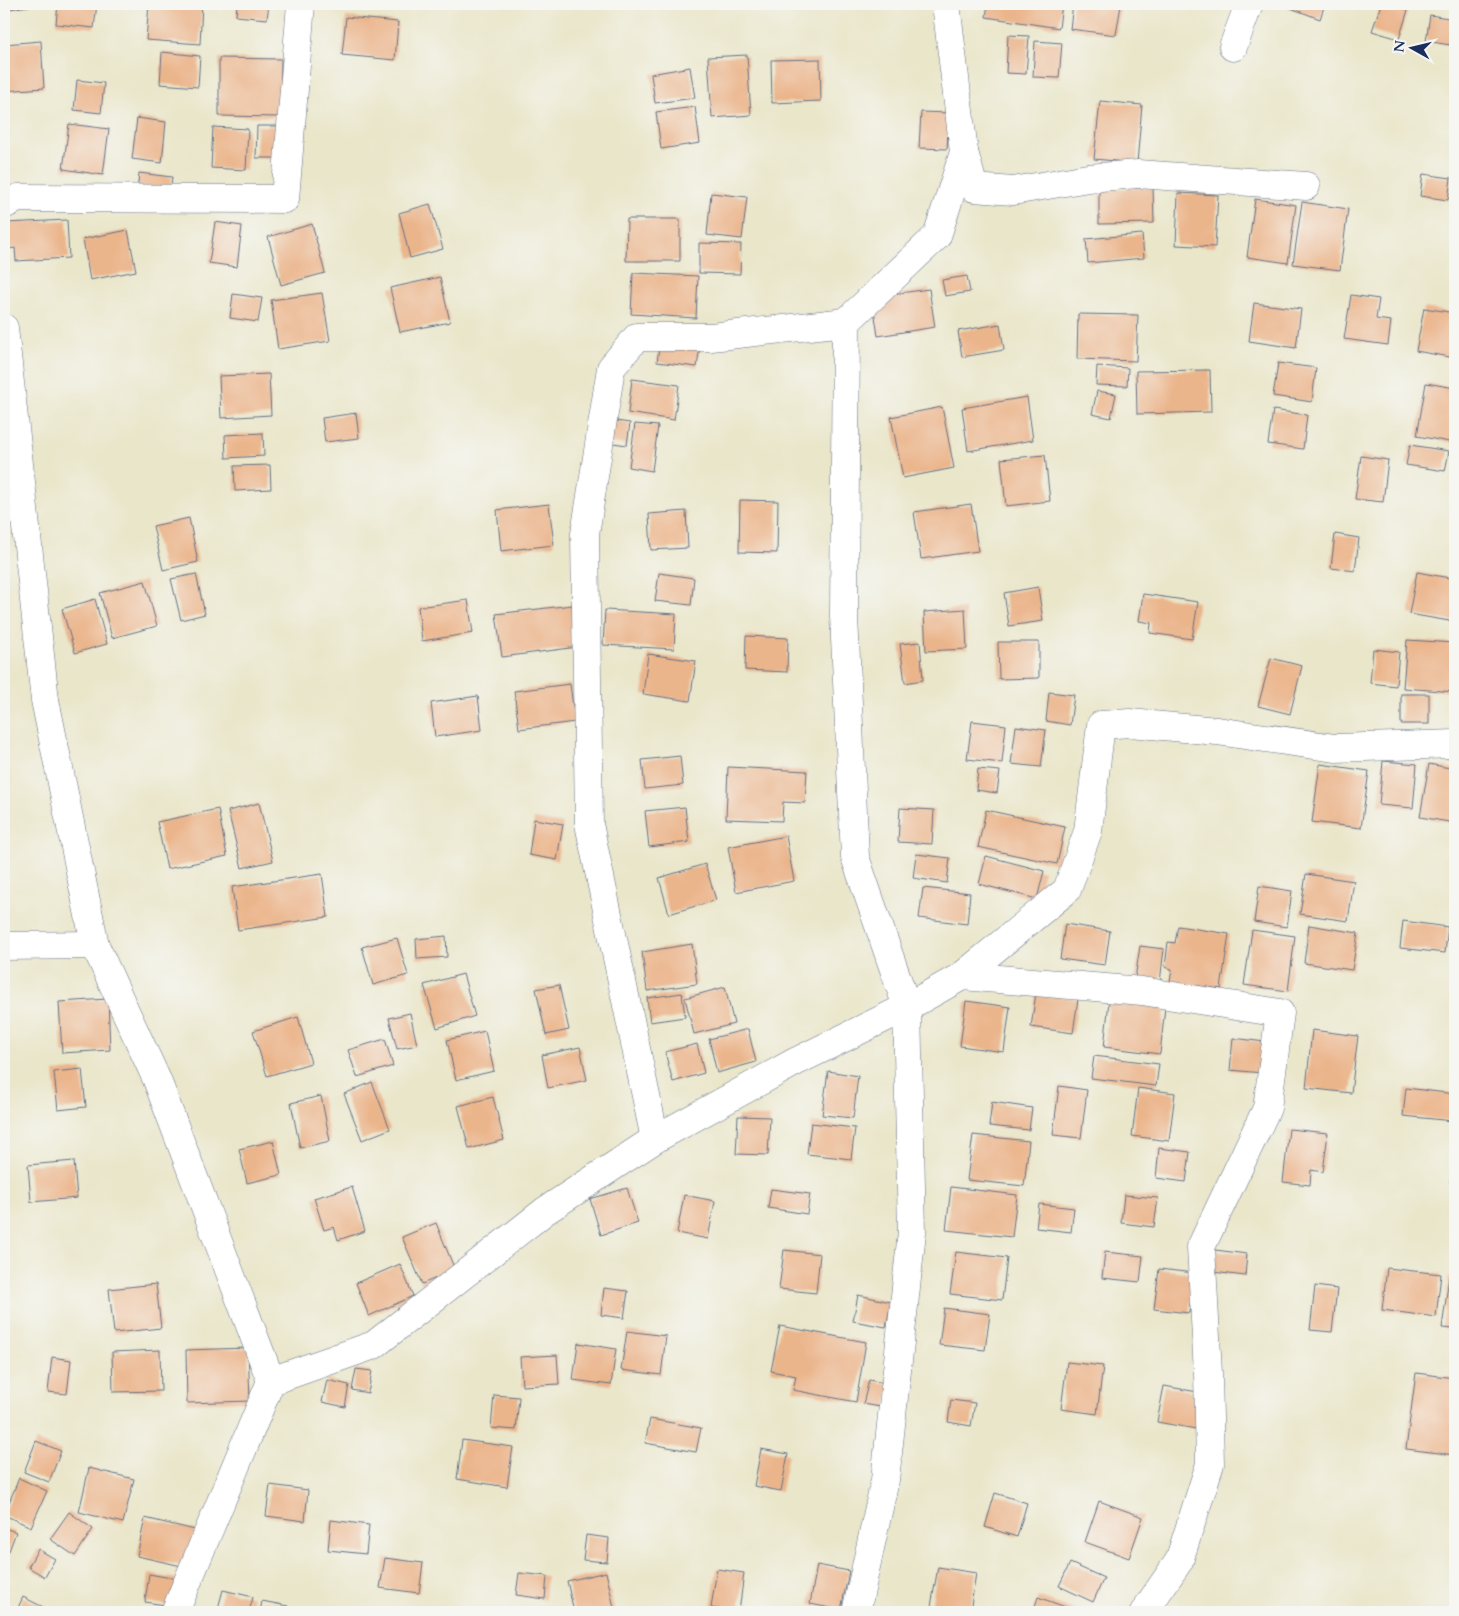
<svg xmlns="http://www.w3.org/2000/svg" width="1459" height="1616" viewBox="0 0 1459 1616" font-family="Cardo,serif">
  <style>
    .building { fill: #ebb58c }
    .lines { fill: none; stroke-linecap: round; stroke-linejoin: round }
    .minor-casing { stroke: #636f84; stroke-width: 29 }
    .minor { stroke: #fff; stroke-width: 28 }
  </style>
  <rect width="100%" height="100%" fill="#f6f6f2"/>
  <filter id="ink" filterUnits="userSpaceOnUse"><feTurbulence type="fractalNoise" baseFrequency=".02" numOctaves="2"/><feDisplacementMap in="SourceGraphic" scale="10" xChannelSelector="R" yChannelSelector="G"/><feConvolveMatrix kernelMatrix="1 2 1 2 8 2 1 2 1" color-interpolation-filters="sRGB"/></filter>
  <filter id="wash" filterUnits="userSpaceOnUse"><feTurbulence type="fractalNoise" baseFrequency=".0096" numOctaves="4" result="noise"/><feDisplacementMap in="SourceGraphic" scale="20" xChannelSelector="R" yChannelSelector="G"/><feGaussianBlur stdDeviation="1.12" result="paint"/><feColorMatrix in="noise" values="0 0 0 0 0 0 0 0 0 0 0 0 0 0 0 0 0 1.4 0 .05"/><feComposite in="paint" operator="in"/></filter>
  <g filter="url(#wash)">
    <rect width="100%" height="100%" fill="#eae6ca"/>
    <g id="blocks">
      <g class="building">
        <path d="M 4,4 L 33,4 L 33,5 L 4,10 Z"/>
        <path d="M 58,4 L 97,4 L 94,28 L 56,24 Z"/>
        <path d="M 149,4 L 202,4 L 200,44 L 146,40 Z"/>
        <path d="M 237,4 L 269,4 L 267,19 L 236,16 Z"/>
        <path d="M 780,4 L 830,4 L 830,7 L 780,10 Z"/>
        <path d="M 988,4 L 1062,4 L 1059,28 L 986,17 Z"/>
        <path d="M 1073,4 L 1121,5 L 1116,35 L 1070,29 Z"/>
        <path d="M 1280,4 L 1325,4 L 1320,19 Z"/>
        <path d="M 1381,4 L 1390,4 L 1408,10 L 1399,39 L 1372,31 Z"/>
        <path d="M 1430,15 L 1454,19 L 1450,45 L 1426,41 Z"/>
        <path d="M 346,17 L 398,22 L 395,60 L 342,55 Z"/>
        <path d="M 1008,35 L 1029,36 L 1026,74 L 1006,73 Z"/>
        <path d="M 41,41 L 44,88 L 4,91 L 4,44 Z"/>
        <path d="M 1035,41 L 1062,43 L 1059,78 L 1033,77 Z"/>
        <path d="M 162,52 L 200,56 L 198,87 L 160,84 Z"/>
        <path d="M 747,55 L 751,115 L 712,118 L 708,57 Z"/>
        <path d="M 219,58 L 281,59 L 280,117 L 219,116 Z"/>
        <path d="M 820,59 L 821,101 L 772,103 L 771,60 Z"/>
        <path d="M 690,67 L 695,98 L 655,103 L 651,74 Z"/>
        <path d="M 77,80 L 104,83 L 101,113 L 74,110 Z"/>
        <path d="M 1100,101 L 1142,105 L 1137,163 L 1094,159 Z"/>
        <path d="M 695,107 L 700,143 L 661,149 L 656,112 Z"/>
        <path d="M 921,112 L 949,113 L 947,149 L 919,148 Z"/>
        <path d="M 137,118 L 166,122 L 162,163 L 132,159 Z"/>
        <path d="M 69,124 L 109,129 L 103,175 L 63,169 Z"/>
        <path d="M 257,126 L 282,126 L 282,158 L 256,158 Z"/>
        <path d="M 213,127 L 248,129 L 246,170 L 211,168 Z"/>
        <path d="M 139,173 L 172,177 L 170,196 L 137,192 Z"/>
        <path d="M 1423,174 L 1451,178 L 1448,200 L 1420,196 Z"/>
        <path d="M 1153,188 L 1154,223 L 1099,224 L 1099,189 Z"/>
        <path d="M 711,193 L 747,197 L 742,239 L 707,235 Z"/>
        <path d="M 1178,193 L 1218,195 L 1215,247 L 1176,245 Z"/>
        <path d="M 1255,199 L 1296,205 L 1288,263 L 1247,257 Z"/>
        <path d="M 1302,202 L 1348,209 L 1340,270 L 1293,264 Z"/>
        <path d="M 430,204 L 443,249 L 410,258 L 399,213 Z"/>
        <path d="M 627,219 L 680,219 L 680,261 L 626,261 Z"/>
        <path d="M 67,220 L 69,258 L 16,261 L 15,248 L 7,249 L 6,223 Z"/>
        <path d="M 215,222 L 242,226 L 237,267 L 209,263 Z"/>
        <path d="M 312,224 L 325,273 L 281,285 L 268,237 Z"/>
        <path d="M 128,230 L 136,271 L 90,280 L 83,239 Z"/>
        <path d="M 1142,234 L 1144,258 L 1088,263 L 1086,239 Z"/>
        <path d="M 699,243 L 741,244 L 740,274 L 699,273 Z"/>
        <path d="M 633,273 L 698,276 L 696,318 L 631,314 Z"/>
        <path d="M 967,276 L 970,292 L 945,296 L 942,280 Z"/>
        <path d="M 440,277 L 450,322 L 400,332 L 390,288 Z"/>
        <path d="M 929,289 L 935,327 L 878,336 L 872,297 Z"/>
        <path d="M 322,293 L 330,341 L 278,349 L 271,300 Z"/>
        <path d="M 233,294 L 262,298 L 258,322 L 230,318 Z"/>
        <path d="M 1351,295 L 1379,299 L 1376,319 L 1391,321 L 1388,345 L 1344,339 Z"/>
        <path d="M 1254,303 L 1301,309 L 1296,348 L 1249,341 Z"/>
        <path d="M 1424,308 L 1455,313 L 1455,358 L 1416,351 Z"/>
        <path d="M 1078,314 L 1138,315 L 1136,361 L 1077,359 Z"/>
        <path d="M 1000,324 L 1004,350 L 962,357 L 958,331 Z"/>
        <path d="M 660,341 L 700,346 L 697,367 L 657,362 Z"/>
        <path d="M 1278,363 L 1316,368 L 1312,402 L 1273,396 Z"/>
        <path d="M 1097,366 L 1128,368 L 1127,386 L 1096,385 Z"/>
        <path d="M 1210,370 L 1211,412 L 1137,414 L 1136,371 Z"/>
        <path d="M 269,374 L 271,415 L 221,418 L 219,376 Z"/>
        <path d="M 632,379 L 679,385 L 674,420 L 628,413 Z"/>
        <path d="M 1426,383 L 1455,388 L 1455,443 L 1417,436 Z"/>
        <path d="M 1097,391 L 1116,394 L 1111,418 L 1092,414 Z"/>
        <path d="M 1027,397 L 1033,440 L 968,451 L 962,408 Z"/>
        <path d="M 942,407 L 954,468 L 903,478 L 891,417 Z"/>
        <path d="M 1273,410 L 1307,415 L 1303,449 L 1268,444 Z"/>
        <path d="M 356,413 L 359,438 L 325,442 L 322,418 Z"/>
        <path d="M 609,420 L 630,423 L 627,445 L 606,442 Z"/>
        <path d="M 635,424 L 658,426 L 652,471 L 629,467 Z"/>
        <path d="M 263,433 L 264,456 L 226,458 L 225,435 Z"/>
        <path d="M 1410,445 L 1449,451 L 1445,471 L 1406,465 Z"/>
        <path d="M 1045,455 L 1050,501 L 1006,506 L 1001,459 Z"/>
        <path d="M 1361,456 L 1388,460 L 1383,502 L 1355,499 Z"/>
        <path d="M 270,465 L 271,489 L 235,491 L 234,466 Z"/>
        <path d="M 740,500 L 778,501 L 777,553 L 739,552 Z"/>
        <path d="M 549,504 L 554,545 L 501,551 L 497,510 Z"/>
        <path d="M 971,504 L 978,551 L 921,559 L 914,512 Z"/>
        <path d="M 686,511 L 688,548 L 651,550 L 649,514 Z"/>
        <path d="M 189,518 L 198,562 L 163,570 L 153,526 Z"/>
        <path d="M 1335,534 L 1359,538 L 1355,571 L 1331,568 Z"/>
        <path d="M 1417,572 L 1455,579 L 1455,622 L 1409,614 Z"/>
        <path d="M 659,573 L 694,578 L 691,605 L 655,601 Z"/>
        <path d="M 196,574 L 205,614 L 181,620 L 171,579 Z"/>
        <path d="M 145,581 L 157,626 L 112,638 L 100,593 Z"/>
        <path d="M 1038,587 L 1043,621 L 1009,626 L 1004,593 Z"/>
        <path d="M 1143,594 L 1198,602 L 1192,639 L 1150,633 L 1151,623 L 1139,621 Z"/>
        <path d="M 95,599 L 107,644 L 75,653 L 62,609 Z"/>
        <path d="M 468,600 L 473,633 L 422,641 L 418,607 Z"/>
        <path d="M 572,605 L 578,647 L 502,657 L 496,614 Z"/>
        <path d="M 965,609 L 967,649 L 926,651 L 924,612 Z"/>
        <path d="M 605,610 L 676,614 L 674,649 L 603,645 Z"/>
        <path d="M 746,636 L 788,638 L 787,672 L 745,670 Z"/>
        <path d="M 1407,640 L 1455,643 L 1455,692 L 1403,688 Z"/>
        <path d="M 920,642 L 923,680 L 905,683 L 900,644 Z"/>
        <path d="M 998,642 L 1039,642 L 1039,678 L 999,679 Z"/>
        <path d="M 1373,649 L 1399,652 L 1396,686 L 1370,683 Z"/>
        <path d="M 648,654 L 696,661 L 690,701 L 643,694 Z"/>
        <path d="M 1271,658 L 1302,666 L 1290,714 L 1258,706 Z"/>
        <path d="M 570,684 L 575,722 L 519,729 L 514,691 Z"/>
        <path d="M 1049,692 L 1074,695 L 1070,725 L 1046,721 Z"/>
        <rect x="1401" y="694" width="28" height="30"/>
        <path d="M 478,696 L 482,730 L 435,737 L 431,703 Z"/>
        <path d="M 972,721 L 1006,725 L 1002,763 L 967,759 Z"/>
        <path d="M 1016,726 L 1046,730 L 1041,767 L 1011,764 Z"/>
        <path d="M 680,756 L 683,785 L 645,789 L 642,760 Z"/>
        <path d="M 1383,761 L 1417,764 L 1413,808 L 1379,805 Z"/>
        <path d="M 1320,764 L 1369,771 L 1361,828 L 1312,822 Z"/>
        <path d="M 1429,764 L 1455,769 L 1455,823 L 1420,817 Z"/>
        <path d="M 728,767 L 807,771 L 805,803 L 783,802 L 782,821 L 726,819 Z"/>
        <path d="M 978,769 L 1000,771 L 997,793 L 976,790 Z"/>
        <path d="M 259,803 L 273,861 L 242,868 L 228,811 Z"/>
        <path d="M 685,807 L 689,842 L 649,847 L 645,811 Z"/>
        <path d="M 900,808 L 934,810 L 932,844 L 898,842 Z"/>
        <path d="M 218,809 L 227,856 L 167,869 L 157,822 Z"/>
        <path d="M 986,810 L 1065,827 L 1057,864 L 978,847 Z"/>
        <path d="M 534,819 L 563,824 L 557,860 L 529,855 Z"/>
        <path d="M 786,836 L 794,881 L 736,892 L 728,847 Z"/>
        <path d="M 916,854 L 950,858 L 947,883 L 913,878 Z"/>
        <path d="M 986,856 L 1044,871 L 1037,899 L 979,884 Z"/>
        <path d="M 705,864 L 716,900 L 669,914 L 659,878 Z"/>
        <path d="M 322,874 L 328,917 L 238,930 L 232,887 Z"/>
        <path d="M 1306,874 L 1354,881 L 1348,921 L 1300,914 Z"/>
        <path d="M 1259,886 L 1292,891 L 1287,927 L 1254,922 Z"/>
        <path d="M 923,888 L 970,893 L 967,924 L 919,918 Z"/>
        <path d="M 1403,921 L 1448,927 L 1445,953 L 1400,948 Z"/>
        <path d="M 1065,924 L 1110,931 L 1105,965 L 1060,959 Z"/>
        <path d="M 1309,925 L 1358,933 L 1352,970 L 1304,963 Z"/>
        <path d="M 1178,926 L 1229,934 L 1221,989 L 1170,982 L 1172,969 L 1165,967 L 1168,942 L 1175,943 Z"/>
        <path d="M 1252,930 L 1295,936 L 1288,991 L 1244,985 Z"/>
        <path d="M 446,936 L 447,957 L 417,959 L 416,939 Z"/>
        <path d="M 397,938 L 408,975 L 373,985 L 362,947 Z"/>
        <path d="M 692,944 L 697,984 L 647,991 L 642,952 Z"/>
        <path d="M 1140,946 L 1164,949 L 1160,982 L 1135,979 Z"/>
        <path d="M 463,974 L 475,1016 L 437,1028 L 424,985 Z"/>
        <path d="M 559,985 L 569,1030 L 546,1035 L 536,989 Z"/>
        <path d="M 725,987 L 734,1024 L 694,1034 L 685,998 Z"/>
        <path d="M 682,993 L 685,1017 L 650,1022 L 647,998 Z"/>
        <path d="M 1036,993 L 1078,999 L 1073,1033 L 1031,1027 Z"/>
        <path d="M 108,999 L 110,1050 L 62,1053 L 59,1002 Z"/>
        <path d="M 966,1001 L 1010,1007 L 1004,1052 L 960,1046 Z"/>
        <path d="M 1109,1001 L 1165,1007 L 1160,1054 L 1104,1047 Z"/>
        <path d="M 410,1013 L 417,1045 L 397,1049 L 389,1018 Z"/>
        <path d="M 298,1017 L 311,1063 L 267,1076 L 253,1031 Z"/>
        <path d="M 748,1029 L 756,1062 L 717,1073 L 709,1039 Z"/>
        <path d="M 1312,1030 L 1358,1036 L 1351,1093 L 1306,1088 Z"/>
        <path d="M 485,1031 L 494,1071 L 456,1080 L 447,1040 Z"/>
        <path d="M 1233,1038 L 1265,1042 L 1262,1073 L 1230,1070 Z"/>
        <path d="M 385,1039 L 393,1066 L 357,1077 L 348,1050 Z"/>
        <path d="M 697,1044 L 704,1073 L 673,1082 L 665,1052 Z"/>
        <path d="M 580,1047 L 587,1080 L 548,1088 L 542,1055 Z"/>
        <path d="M 1094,1056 L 1159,1064 L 1156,1086 L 1091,1078 Z"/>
        <path d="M 82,1069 L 86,1107 L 58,1110 L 54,1072 Z"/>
        <path d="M 828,1071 L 858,1076 L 853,1118 L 822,1115 Z"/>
        <path d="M 372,1082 L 390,1129 L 362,1140 L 344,1094 Z"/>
        <path d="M 1059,1086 L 1087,1090 L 1081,1138 L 1053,1135 Z"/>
        <path d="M 1138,1088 L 1175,1093 L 1169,1141 L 1132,1136 Z"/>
        <path d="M 1406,1088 L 1455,1094 L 1453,1121 L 1403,1116 Z"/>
        <path d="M 321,1096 L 330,1141 L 300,1148 L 291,1103 Z"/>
        <path d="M 493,1097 L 504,1140 L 469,1149 L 458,1106 Z"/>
        <path d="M 992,1102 L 1032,1108 L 1029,1130 L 989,1126 Z"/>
        <path d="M 738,1116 L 770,1117 L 768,1155 L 736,1154 Z"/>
        <path d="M 811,1123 L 855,1128 L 851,1159 L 807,1154 Z"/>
        <path d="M 1289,1129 L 1328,1133 L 1323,1172 L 1311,1170 L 1310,1185 L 1283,1182 Z"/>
        <path d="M 973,1135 L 1029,1141 L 1024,1186 L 967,1180 Z"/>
        <path d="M 273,1141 L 281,1175 L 247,1183 L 239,1149 Z"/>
        <path d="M 1454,1143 L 1455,1143 L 1455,1183 L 1450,1183 Z"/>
        <path d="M 1159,1148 L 1190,1152 L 1186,1182 L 1156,1178 Z"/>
        <path d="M 74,1161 L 77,1198 L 31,1202 L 28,1165 Z"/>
        <path d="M 352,1187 L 365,1231 L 338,1240 L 334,1227 L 324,1230 L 314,1198 Z"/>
        <path d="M 951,1187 L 1017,1195 L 1012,1237 L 946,1230 Z"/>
        <path d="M 627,1188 L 638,1223 L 601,1235 L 590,1199 Z"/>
        <path d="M 771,1189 L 810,1194 L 807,1214 L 768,1208 Z"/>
        <path d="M 684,1195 L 715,1201 L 708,1239 L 677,1233 Z"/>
        <path d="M 1124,1195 L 1158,1198 L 1154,1227 L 1121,1223 Z"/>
        <path d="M 1039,1204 L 1074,1208 L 1071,1232 L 1036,1228 Z"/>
        <path d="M 436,1223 L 455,1270 L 422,1284 L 402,1237 Z"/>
        <path d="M 784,1250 L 820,1254 L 816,1293 L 779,1289 Z"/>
        <path d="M 1215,1250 L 1247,1254 L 1245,1276 L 1213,1272 Z"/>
        <path d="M 956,1252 L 1007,1258 L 1002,1300 L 950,1294 Z"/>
        <path d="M 1105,1252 L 1143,1256 L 1140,1282 L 1102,1278 Z"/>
        <path d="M 400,1264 L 413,1296 L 369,1316 L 356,1283 Z"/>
        <path d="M 1387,1268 L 1441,1274 L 1436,1317 L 1382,1310 Z"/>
        <path d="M 1159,1269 L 1194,1273 L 1189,1313 L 1154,1309 Z"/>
        <path d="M 1449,1277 L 1455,1278 L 1455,1329 L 1442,1328 Z"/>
        <path d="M 156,1284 L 161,1328 L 114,1333 L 109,1289 Z"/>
        <path d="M 1315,1286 L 1337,1289 L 1332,1332 L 1310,1330 Z"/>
        <path d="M 604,1288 L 628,1291 L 624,1318 L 601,1315 Z"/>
        <path d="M 858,1295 L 891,1302 L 886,1327 L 853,1321 Z"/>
        <path d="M 944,1308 L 990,1314 L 985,1350 L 939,1345 Z"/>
        <path d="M 780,1326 L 866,1342 L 856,1402 L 793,1390 L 796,1376 L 771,1371 Z"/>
        <path d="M 627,1331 L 666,1336 L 661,1375 L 621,1370 Z"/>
        <path d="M 578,1343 L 616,1349 L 611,1385 L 573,1380 Z"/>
        <path d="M 248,1348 L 250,1401 L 187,1403 L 186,1350 Z"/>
        <path d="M 160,1350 L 161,1391 L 113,1392 L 112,1352 Z"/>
        <path d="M 557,1355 L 559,1384 L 522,1386 L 520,1357 Z"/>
        <path d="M 52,1357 L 71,1360 L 67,1394 L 48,1392 Z"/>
        <path d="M 1067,1362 L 1103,1366 L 1097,1414 L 1061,1409 Z"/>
        <path d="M 356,1369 L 372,1371 L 368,1393 L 352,1390 Z"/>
        <path d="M 1416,1373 L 1455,1378 L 1455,1455 L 1406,1449 Z"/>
        <path d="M 327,1380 L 349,1385 L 345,1407 L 322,1402 Z"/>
        <path d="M 869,1380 L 890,1384 L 886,1408 L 863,1404 Z"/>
        <path d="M 1164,1386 L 1203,1393 L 1196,1429 L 1157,1422 Z"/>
        <path d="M 494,1395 L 519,1397 L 516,1430 L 491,1428 Z"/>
        <path d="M 951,1400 L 975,1403 L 971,1426 L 948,1422 Z"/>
        <path d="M 650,1419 L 701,1428 L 696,1452 L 645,1443 Z"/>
        <path d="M 462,1440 L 513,1447 L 507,1487 L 457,1479 Z"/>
        <path d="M 36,1441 L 61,1451 L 49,1482 L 24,1472 Z"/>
        <path d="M 761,1449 L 788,1454 L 781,1491 L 754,1486 Z"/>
        <path d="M 89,1468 L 134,1479 L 123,1523 L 79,1512 Z"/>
        <path d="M 19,1478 L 47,1491 L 31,1527 L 4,1515 Z"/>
        <path d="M 270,1485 L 308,1490 L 305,1521 L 266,1516 Z"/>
        <path d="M 995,1493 L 1027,1503 L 1017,1537 L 985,1527 Z"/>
        <path d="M 1099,1501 L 1143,1517 L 1129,1558 L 1085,1542 Z"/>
        <path d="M 69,1512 L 93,1529 L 75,1556 L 50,1539 Z"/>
        <path d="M 145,1518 L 195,1530 L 186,1567 L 137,1556 Z"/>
        <path d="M 331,1520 L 369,1525 L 366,1554 L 328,1550 Z"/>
        <path d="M 4,1528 L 16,1532 L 9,1551 L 4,1550 Z"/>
        <path d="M 586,1535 L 609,1538 L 607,1562 L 583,1560 Z"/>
        <path d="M 38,1549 L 55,1559 L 45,1577 L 28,1567 Z"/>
        <path d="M 385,1558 L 423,1563 L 419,1593 L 380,1588 Z"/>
        <path d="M 1070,1563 L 1104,1578 L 1093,1602 L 1059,1586 Z"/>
        <path d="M 817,1565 L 849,1571 L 841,1610 L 810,1604 Z"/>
        <path d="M 938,1567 L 976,1573 L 970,1612 L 930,1612 Z"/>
        <path d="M 717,1569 L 744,1573 L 739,1612 L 711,1608 Z"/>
        <path d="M 606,1572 L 615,1612 L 574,1612 L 567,1581 Z"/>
        <path d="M 519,1573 L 547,1576 L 545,1599 L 516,1595 Z"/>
        <path d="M 149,1574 L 177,1579 L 172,1606 L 145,1602 Z"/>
        <path d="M 223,1590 L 253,1597 L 249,1612 L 217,1612 Z"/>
        <path d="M 23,1597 L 45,1608 L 43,1612 L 16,1612 Z"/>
        <path d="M 1038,1597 L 1079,1612 L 1033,1612 Z"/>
        <path d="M 262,1601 L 288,1606 L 287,1612 L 260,1612 Z"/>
      </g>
    </g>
  </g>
  <g filter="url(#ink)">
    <use href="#blocks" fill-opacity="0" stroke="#636f84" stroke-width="1"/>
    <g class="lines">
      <defs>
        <g id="minor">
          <path d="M 1233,47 L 1249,4"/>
          <path d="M 964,152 L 974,188 L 1013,191 L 1088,178 L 1138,174 L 1306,186"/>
          <path d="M 4,205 L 18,198 L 285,199 L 301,4"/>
          <path d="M 4,328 L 45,700 L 95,945 L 157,1080 L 271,1381 L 175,1612"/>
          <path d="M 4,946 L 95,945"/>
          <path d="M 962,976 L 1067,890 L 1088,831 L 1101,725 L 1130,723 L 1217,731 L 1335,748 L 1455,744"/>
          <path d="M 655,1139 L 589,824 L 585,534 L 611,368 L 637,337 L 711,337 L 846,322"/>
          <path d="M 271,1381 L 374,1345 L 545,1211 L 655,1139 L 795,1062 L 907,1007 L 855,857 L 844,616 L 846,322 L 937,236 L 964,152 L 946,4"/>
          <path d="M 856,1612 L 885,1480 L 912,1232 L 907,1007 L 962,976 L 1142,991 L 1280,1013 L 1267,1108 L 1201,1247 L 1208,1373 L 1210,1464 L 1179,1561 L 1144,1612"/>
        </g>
      </defs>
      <use href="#minor" class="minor-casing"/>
      <use href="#minor" class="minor"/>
    </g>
  </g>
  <rect width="1459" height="1616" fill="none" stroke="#f6f6f2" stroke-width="20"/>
  <g transform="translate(1412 48) rotate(278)" stroke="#f6f6f2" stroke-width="4" paint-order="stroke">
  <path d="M0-4L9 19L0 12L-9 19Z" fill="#1b2f5e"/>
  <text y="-8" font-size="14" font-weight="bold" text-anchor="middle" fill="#1b2f5e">N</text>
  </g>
</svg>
